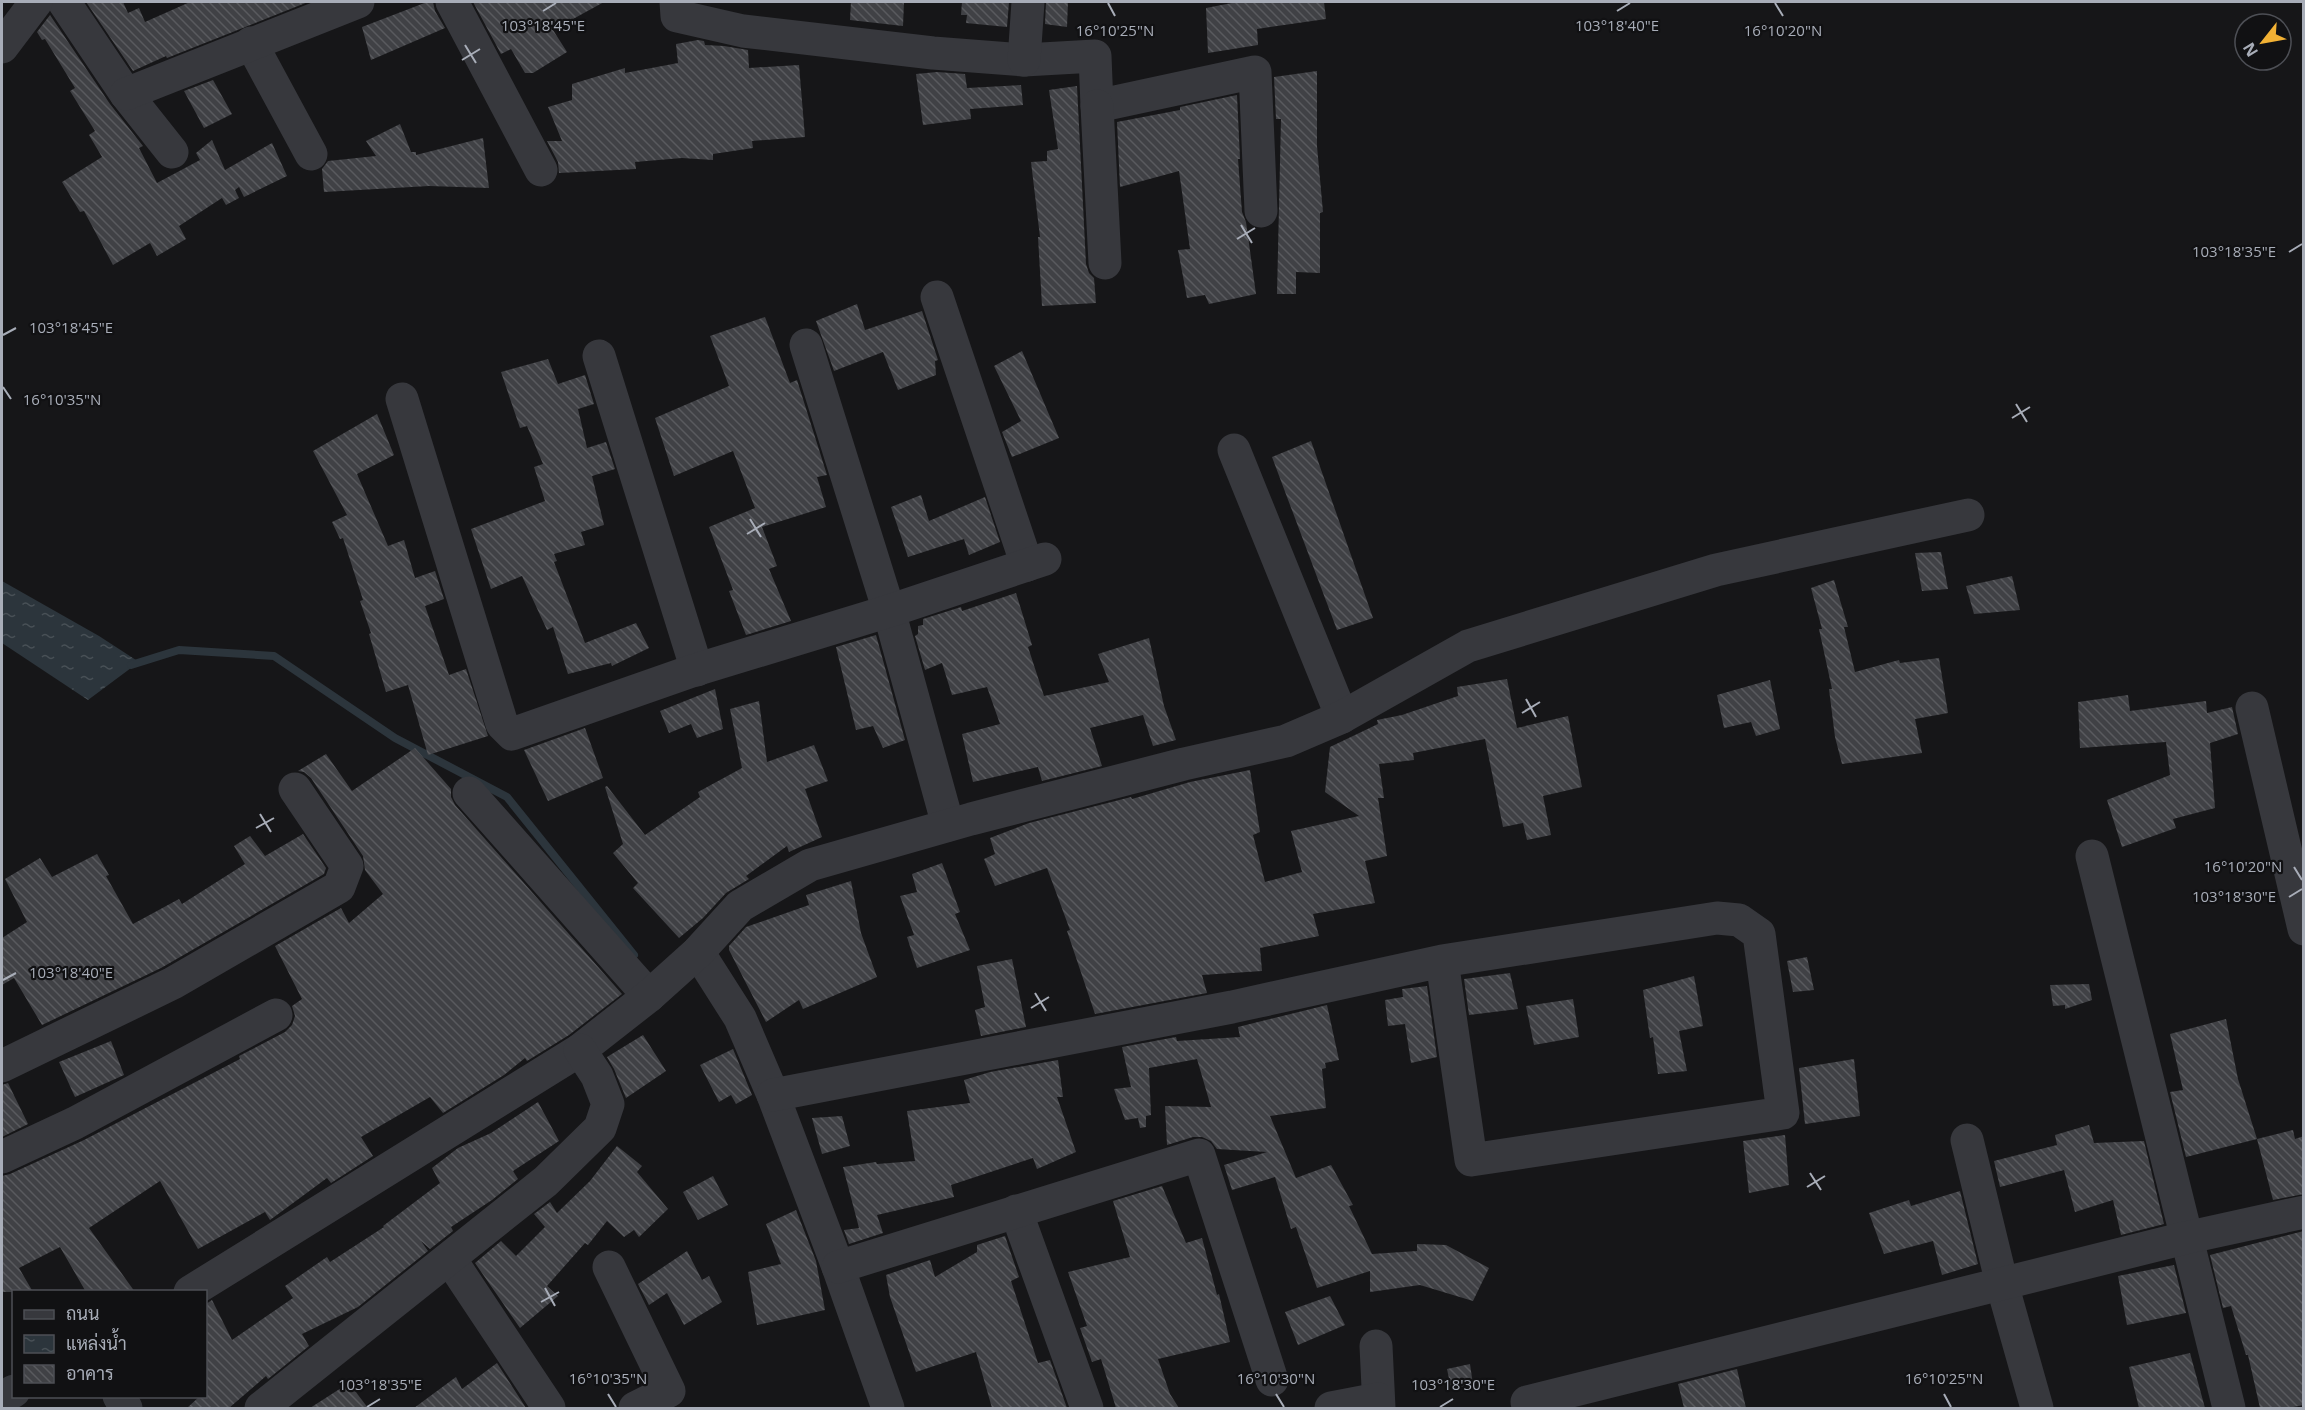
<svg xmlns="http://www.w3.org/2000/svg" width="2305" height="1410" viewBox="0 0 2305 1410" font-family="'Open Sans',Sarabun,sans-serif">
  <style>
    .water { fill: url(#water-ripples) }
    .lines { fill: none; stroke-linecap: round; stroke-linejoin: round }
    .stream { stroke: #2c353c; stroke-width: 8 }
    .building { fill: url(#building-back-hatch) }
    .minor { stroke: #37383d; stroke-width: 33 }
    .ticks { fill: none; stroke: #a8adb8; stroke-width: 2 }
    .ticks-label { font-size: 15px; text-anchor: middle; fill: #a8adb8; stroke: #111113; stroke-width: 4.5; stroke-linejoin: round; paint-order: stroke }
  </style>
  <defs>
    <pattern id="water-ripples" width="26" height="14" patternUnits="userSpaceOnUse" patternTransform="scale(1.5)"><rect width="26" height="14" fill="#2c353c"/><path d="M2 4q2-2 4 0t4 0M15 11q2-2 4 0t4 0" fill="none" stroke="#485056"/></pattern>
    <pattern id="building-back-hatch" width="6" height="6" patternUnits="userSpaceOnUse" patternTransform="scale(1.5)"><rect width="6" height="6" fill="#404145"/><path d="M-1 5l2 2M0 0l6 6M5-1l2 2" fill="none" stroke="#595a5e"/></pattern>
  </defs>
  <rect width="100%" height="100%" fill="#161618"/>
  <path class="water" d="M 2,581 L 99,636 L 139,662 L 88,700 L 2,643 Z"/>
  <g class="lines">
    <path class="stream" d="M 131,665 L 179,650 L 274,656 L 395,738 L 507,797 L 634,955"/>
  </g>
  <g class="building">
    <path d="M 86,2 L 123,2 L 128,13 L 139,8 L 145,22 L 190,2 L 308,2 L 167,58 L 166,56 L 133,71 Z"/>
    <path d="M 427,2 L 433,2 L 435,11 L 445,28 L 371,60 L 362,27 Z"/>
    <path d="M 473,2 L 604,2 L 553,30 L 567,52 L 533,73 L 525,73 L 511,49 L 501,54 Z"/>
    <path d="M 851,2 L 904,2 L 903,26 L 850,20 Z"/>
    <path d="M 962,2 L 1009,2 L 1007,27 L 966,23 L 967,15 L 961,15 Z"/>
    <path d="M 1046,2 L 1068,2 L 1067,27 L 1045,24 Z"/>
    <path d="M 1237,2 L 1324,2 L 1326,19 L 1257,29 L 1258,45 L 1208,53 L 1206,8 Z"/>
    <path d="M 50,15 L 110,104 L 143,146 L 139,148 L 157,183 L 200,160 L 196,153 L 212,140 L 225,170 L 272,143 L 287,176 L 244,197 L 239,187 L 235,190 L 239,198 L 226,205 L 222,198 L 179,226 L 186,239 L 157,256 L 150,243 L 113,265 L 84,211 L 80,212 L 62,182 L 102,157 L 89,135 L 95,131 L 70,91 L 75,88 L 45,39 L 42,40 L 37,32 Z"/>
    <path d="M 698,40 L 704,41 L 705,45 L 724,46 L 748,50 L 749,68 L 799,65 L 805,137 L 752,141 L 753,148 L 713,154 L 713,160 L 682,158 L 635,162 L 636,169 L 559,173 L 558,162 L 547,141 L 562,141 L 548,107 L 572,100 L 572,84 L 625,68 L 625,73 L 678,63 L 676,44 Z"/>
    <path d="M 1317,71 L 1317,146 L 1323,212 L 1320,213 L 1320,273 L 1296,272 L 1296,294 L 1277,294 L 1281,119 L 1276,119 L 1274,77 Z"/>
    <path d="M 937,72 L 965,74 L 967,88 L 1021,85 L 1023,105 L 970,109 L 971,119 L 923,125 L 916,74 Z"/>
    <path d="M 213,80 L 232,114 L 204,128 L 184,91 Z"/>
    <path d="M 1077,86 L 1086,264 L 1089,273 L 1094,278 L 1096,303 L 1042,306 L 1038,237 L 1040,237 L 1031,162 L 1047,161 L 1047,151 L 1058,149 L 1049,90 Z"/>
    <path d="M 1237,95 L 1240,159 L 1238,159 L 1242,212 L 1246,222 L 1256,294 L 1209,304 L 1205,295 L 1187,298 L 1178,250 L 1190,249 L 1179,171 L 1120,187 L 1117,122 L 1180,110 L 1180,107 Z"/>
    <path d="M 400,124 L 411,152 L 416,152 L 416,155 L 483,138 L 489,188 L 429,186 L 324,192 L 322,169 L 328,161 L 376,156 L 366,141 Z"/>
    <path d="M 857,304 L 865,330 L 922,311 L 938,360 L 935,361 L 936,375 L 898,390 L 883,352 L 834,371 L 816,321 Z"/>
    <path d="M 765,317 L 790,383 L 797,380 L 827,475 L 817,477 L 826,507 L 762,527 L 777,566 L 769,569 L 791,621 L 746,635 L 729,591 L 733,590 L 709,527 L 755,508 L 733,451 L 674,476 L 655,418 L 729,386 L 710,336 Z"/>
    <path d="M 1022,351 L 1059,438 L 1012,457 L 1002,432 L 1021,421 L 994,366 Z"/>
    <path d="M 548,359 L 558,384 L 585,375 L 594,404 L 578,409 L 587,448 L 606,442 L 615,469 L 592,476 L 604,525 L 581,532 L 585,545 L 554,554 L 557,561 L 554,562 L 585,643 L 636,623 L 649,648 L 612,666 L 611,663 L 568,674 L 553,627 L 547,630 L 522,576 L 491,589 L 471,529 L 545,501 L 534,467 L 543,464 L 527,426 L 520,428 L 501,372 Z"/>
    <path d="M 377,414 L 394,455 L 357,474 L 388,546 L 404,540 L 415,578 L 435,571 L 444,599 L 425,606 L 449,675 L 466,669 L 488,736 L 428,755 L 408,685 L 386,692 L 369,634 L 371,633 L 360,601 L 363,600 L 343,538 L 340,539 L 332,522 L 347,515 L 313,451 Z"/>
    <path d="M 1311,441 L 1373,618 L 1337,630 L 1272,457 Z"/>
    <path d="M 921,495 L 929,521 L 985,497 L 1000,542 L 969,555 L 964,539 L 908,557 L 891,507 Z"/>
    <path d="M 1941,552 L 1948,589 L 1922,591 L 1915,553 Z"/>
    <path d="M 2012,576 L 2020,610 L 1974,614 L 1966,586 Z"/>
    <path d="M 1834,580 L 1848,627 L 1844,627 L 1855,672 L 1899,660 L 1900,663 L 1939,658 L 1948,713 L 1915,719 L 1922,753 L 1842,764 L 1835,737 L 1829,689 L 1832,689 L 1819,629 L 1822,629 L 1811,588 Z"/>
    <path d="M 1016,593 L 1032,645 L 1028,647 L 1044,696 L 1109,682 L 1098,654 L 1149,638 L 1164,706 L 1176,740 L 1153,746 L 1143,715 L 1090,728 L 1102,766 L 1042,781 L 1038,767 L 973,782 L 962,734 L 1000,724 L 987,687 L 952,695 L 942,663 L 925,670 L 915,636 L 918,634 L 918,626 L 923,625 L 923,619 L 961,607 L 962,611 Z"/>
    <path d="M 876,635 L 905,740 L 883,748 L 873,726 L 856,730 L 836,647 Z"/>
    <path d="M 1507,679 L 1517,728 L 1568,716 L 1582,787 L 1543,796 L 1551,835 L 1527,840 L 1523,823 L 1503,827 L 1485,739 L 1413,753 L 1414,760 L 1379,764 L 1384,798 L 1378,798 L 1387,856 L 1365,861 L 1375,903 L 1313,914 L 1319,936 L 1260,948 L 1262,971 L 1202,975 L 1207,993 L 1095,1014 L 1067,931 L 1070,930 L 1047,868 L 995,886 L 984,859 L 995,854 L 990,838 L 1029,823 L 1131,797 L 1132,799 L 1190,782 L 1250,770 L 1260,832 L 1253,835 L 1265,882 L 1302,872 L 1291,831 L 1359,816 L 1325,792 L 1330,747 L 1378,724 L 1377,720 L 1402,715 L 1458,696 L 1457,687 Z"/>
    <path d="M 1770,680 L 1780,729 L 1756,736 L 1751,722 L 1724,728 L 1717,695 Z"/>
    <path d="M 715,689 L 723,729 L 697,738 L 691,724 L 669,733 L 660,711 Z"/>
    <path d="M 2128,695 L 2130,711 L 2206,701 L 2207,713 L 2232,707 L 2238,734 L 2210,743 L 2215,808 L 2173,819 L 2176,828 L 2122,847 L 2107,800 L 2170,775 L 2166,742 L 2080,748 L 2078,702 Z"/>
    <path d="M 759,701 L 767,762 L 814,745 L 828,781 L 805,789 L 822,837 L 789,852 L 787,846 L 746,876 L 749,879 L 726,893 L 703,918 L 679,938 L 633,888 L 638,883 L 613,853 L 623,844 L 605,787 L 607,786 L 645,835 L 700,797 L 698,792 L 742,768 L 730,709 Z"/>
    <path d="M 585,728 L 603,778 L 548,801 L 524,750 Z"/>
    <path d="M 415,748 L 451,789 L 451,797 L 455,805 L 622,994 L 569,1035 L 527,1061 L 525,1058 L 504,1075 L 443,1113 L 430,1097 L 361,1137 L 373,1156 L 331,1183 L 327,1178 L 270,1220 L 265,1212 L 198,1249 L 160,1181 L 89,1228 L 135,1292 L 86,1292 L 60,1247 L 19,1268 L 33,1292 L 2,1292 L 2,1176 L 10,1174 L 84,1140 L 240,1059 L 239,1056 L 285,1032 L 292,1025 L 295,1016 L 292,1006 L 302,999 L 275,946 L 341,908 L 349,923 L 383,894 L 365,870 L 363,856 L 311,778 L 304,772 L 298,771 L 326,754 L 352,791 Z"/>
    <path d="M 303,834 L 326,868 L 324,874 L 161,968 L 42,1025 L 14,978 L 2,985 L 2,938 L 27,922 L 5,879 L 40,858 L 52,877 L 97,854 L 109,875 L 106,876 L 133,924 L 179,899 L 182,904 L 245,864 L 234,846 L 250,836 L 265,856 Z"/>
    <path d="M 942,863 L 960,912 L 955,914 L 970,950 L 917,968 L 907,937 L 914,935 L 900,896 L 917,892 L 912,874 Z"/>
    <path d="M 851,881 L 861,933 L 877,977 L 803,1009 L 799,1000 L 766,1022 L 729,950 L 729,946 L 746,927 L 809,905 L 806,895 Z"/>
    <path d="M 1807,957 L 1814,990 L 1793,992 L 1787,961 Z"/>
    <path d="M 1012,959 L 1026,1027 L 981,1036 L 975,1010 L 985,1007 L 977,966 Z"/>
    <path d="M 1510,973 L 1518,1009 L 1469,1015 L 1464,979 Z"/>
    <path d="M 1694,976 L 1703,1026 L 1679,1031 L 1687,1071 L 1658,1074 L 1653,1037 L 1650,1038 L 1643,990 Z"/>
    <path d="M 2089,984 L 2092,1000 L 2065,1009 L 2065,1005 L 2053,1006 L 2050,985 Z"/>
    <path d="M 1427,986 L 1437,1057 L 1411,1063 L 1405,1024 L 1388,1026 L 1385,1000 L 1403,997 L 1402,989 Z"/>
    <path d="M 1573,999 L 1579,1037 L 1534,1045 L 1526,1006 Z"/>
    <path d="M 1327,1005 L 1339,1060 L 1325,1063 L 1326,1068 L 1322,1069 L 1326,1108 L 1270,1116 L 1296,1178 L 1331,1165 L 1353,1205 L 1349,1206 L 1372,1254 L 1417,1251 L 1417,1244 L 1446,1245 L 1489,1268 L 1473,1301 L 1420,1285 L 1370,1292 L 1370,1271 L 1317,1288 L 1296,1227 L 1291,1229 L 1275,1177 L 1232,1190 L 1224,1165 L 1267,1152 L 1217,1149 L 1211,1141 L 1202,1137 L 1193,1137 L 1167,1145 L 1165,1106 L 1211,1107 L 1197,1059 L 1149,1068 L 1151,1115 L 1146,1116 L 1146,1127 L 1140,1128 L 1138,1118 L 1125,1120 L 1114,1089 L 1131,1087 L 1122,1047 L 1176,1037 L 1177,1041 L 1240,1037 L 1238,1027 Z"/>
    <path d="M 2226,1019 L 2238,1079 L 2257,1139 L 2186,1157 L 2170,1092 L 2183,1090 L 2170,1034 Z"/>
    <path d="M 643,1035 L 666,1071 L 626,1098 L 614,1069 L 607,1057 Z"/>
    <path d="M 111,1041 L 124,1075 L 75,1097 L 59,1062 Z"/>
    <path d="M 733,1049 L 752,1095 L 736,1104 L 731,1095 L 719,1102 L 700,1065 Z"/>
    <path d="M 1854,1059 L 1860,1116 L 1805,1124 L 1799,1068 Z"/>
    <path d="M 1058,1060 L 1063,1097 L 1057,1097 L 1076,1152 L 1037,1169 L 1033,1158 L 951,1185 L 954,1197 L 877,1215 L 883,1233 L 849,1244 L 844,1230 L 859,1228 L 843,1167 L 876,1162 L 877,1164 L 915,1161 L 907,1111 L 970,1103 L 964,1080 L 990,1072 Z"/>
    <path d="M 8,1083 L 28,1124 L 2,1137 L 2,1085 Z"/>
    <path d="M 538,1102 L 559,1141 L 513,1171 L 518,1179 L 492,1200 L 451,1227 L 453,1231 L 430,1249 L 421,1241 L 428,1251 L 358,1307 L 302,1334 L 309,1346 L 268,1379 L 266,1376 L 229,1408 L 187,1408 L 200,1396 L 206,1396 L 206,1304 L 212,1300 L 232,1340 L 293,1298 L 285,1286 L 327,1257 L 330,1262 L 384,1227 L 383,1226 L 440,1183 L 432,1168 L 458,1148 L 491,1133 Z"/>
    <path d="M 842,1116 L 850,1146 L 822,1154 L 812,1118 Z"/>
    <path d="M 2089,1125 L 2094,1143 L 2144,1141 L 2164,1224 L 2121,1235 L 2113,1200 L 2075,1212 L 2064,1170 L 2000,1187 L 1994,1161 L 2057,1145 L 2055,1135 Z"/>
    <path d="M 2293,1130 L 2295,1139 L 2304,1136 L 2304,1194 L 2273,1200 L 2257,1139 Z"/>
    <path d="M 1785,1135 L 1789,1185 L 1749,1193 L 1743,1141 Z"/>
    <path d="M 617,1146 L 642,1166 L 637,1172 L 668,1209 L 639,1237 L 634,1230 L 624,1237 L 607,1221 L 588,1245 L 585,1243 L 547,1286 L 558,1296 L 520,1328 L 475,1263 L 501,1241 L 516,1256 L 545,1227 L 534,1214 L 550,1202 L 557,1213 L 590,1181 Z"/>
    <path d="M 713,1176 L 728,1205 L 698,1220 L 683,1192 Z"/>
    <path d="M 1162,1186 L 1186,1243 L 1202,1238 L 1217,1295 L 1219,1294 L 1230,1342 L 1158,1359 L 1170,1394 L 1179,1408 L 1116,1408 L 1101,1359 L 1092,1362 L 1080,1328 L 1087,1326 L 1068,1272 L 1130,1257 L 1113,1201 Z"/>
    <path d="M 1960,1191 L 1978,1264 L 1942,1275 L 1933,1241 L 1884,1254 L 1869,1213 L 1909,1200 L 1911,1206 Z"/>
    <path d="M 796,1210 L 816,1261 L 825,1310 L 757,1325 L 748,1272 L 781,1264 L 766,1224 Z"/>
    <path d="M 2304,1231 L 2304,1405 L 2288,1408 L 2260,1408 L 2248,1355 L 2246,1355 L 2231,1306 L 2223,1308 L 2210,1255 Z"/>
    <path d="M 1005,1236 L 1019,1277 L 1011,1281 L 1038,1363 L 1050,1360 L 1067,1408 L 992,1408 L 976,1352 L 916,1372 L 890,1297 L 886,1275 L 930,1260 L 935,1277 L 977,1252 L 977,1245 Z"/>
    <path d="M 687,1251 L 702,1280 L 709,1276 L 722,1302 L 684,1325 L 667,1293 L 649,1305 L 638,1284 Z"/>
    <path d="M 2174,1265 L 2186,1313 L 2127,1325 L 2118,1276 Z"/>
    <path d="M 1330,1296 L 1345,1325 L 1298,1345 L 1285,1312 Z"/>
    <path d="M 2190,1353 L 2205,1408 L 2139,1408 L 2129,1367 Z"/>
    <path d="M 497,1363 L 526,1408 L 414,1408 L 456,1377 L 462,1389 Z"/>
    <path d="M 1470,1364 L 1473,1385 L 1451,1388 L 1447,1369 Z"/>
    <path d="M 1737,1369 L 1746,1408 L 1684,1408 L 1678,1384 Z"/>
    <path d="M 349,1383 L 368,1408 L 310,1408 Z"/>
  </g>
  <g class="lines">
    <g class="minor">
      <path d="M 64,2 L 126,94 L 172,152"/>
      <path d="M 452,2 L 541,170"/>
      <path d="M 676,2 L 677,16 L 743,31 L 933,53 L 1024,60 L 1095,56 L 1097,106 L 1255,72 L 1261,211"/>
      <path d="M 251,43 L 311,154"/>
      <path d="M 2,47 L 36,2"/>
      <path d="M 1024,60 L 1028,2"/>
      <path d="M 126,94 L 358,2"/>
      <path d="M 1097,106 L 1105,263"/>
      <path d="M 937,297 L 1027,565"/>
      <path d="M 806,345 L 889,611 L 948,825"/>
      <path d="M 599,356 L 697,670"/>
      <path d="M 402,399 L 502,724 L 512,734 L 692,671 L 889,611 L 1045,559"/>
      <path d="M 1234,450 L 1342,717"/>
      <path d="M 2252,708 L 2304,929"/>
      <path d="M 469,793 L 649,996"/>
      <path d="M 2092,856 L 2229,1408"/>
      <path d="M 698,952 L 740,1018 L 773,1095 L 838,1267 L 888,1408"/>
      <path d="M 2,1066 L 173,983 L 339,887 L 347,866 L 295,789"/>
      <path d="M 773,1095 L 1232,1007 L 1442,961 L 1717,918 L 1739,920 L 1759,934 L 1783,1113 L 1471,1160 L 1442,961"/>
      <path d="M 1967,1140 L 2002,1284 L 2037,1408"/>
      <path d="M 2,1157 L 75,1123 L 276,1015"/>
      <path d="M 1016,1211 L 1087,1408"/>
      <path d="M 450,1259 L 549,1408"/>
      <path d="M 609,1267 L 669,1391 L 635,1408"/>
      <path d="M 838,1267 L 1199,1155 L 1272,1380"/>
      <path d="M 190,1292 L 580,1050 L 649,996 L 698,952 L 740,906 L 810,865 L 971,819 L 1184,764 L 1286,741 L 1342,717 L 1468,646 L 1716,570 L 1968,515"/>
      <path d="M 1376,1346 L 1379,1408"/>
      <path d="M 119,1396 L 126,1408"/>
      <path d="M 2,1398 L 14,1391"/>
      <path d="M 261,1408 L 546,1181 L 600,1128 L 608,1104 L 597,1076 L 580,1050"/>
      <path d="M 1331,1408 L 1378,1399"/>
      <path d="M 1529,1408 L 1527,1402 L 2185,1238 L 2304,1212"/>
    </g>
  </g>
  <path class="ticks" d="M 1108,3 L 1115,16M 1775,3 L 1783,16M 543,11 L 556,3M 1617,11 L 1630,3M 465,45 L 476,63M 462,60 L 480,49M 1241,225 L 1252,243M 1237,239 L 1255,228M 2289,252 L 2302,244M 3,335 L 16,328M 3,387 L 11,399M 2016,404 L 2027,422M 2012,418 L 2030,407M 750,519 L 761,537M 747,534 L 765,523M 1526,699 L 1536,717M 1522,713 L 1540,702M 260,814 L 271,832M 256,828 L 274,818M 2294,867 L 2302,880M 2289,897 L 2302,889M 3,980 L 16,973M 1035,993 L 1046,1011M 1031,1008 L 1049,997M 1810,1173 L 1821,1190M 1807,1187 L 1825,1176M 545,1288 L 555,1306M 541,1302 L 559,1292M 608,1394 L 616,1407M 1276,1394 L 1284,1407M 1944,1394 L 1951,1407M 367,1407 L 380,1399M 1440,1407 L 1453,1399"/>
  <g class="ticks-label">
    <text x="543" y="31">103°18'45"E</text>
    <text x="1617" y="31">103°18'40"E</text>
    <text x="1115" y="36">16°10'25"N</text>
    <text x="1783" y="36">16°10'20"N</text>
    <text x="2234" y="257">103°18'35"E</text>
    <text x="71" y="333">103°18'45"E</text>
    <text x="62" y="405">16°10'35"N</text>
    <text x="2243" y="872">16°10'20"N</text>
    <text x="2234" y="902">103°18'30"E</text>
    <text x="71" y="978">103°18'40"E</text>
    <text x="608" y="1384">16°10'35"N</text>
    <text x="1276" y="1384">16°10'30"N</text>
    <text x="1944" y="1384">16°10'25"N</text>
    <text x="380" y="1390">103°18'35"E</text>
    <text x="1453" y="1390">103°18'30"E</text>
  </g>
  <rect width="2305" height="1410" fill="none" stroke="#a8adb8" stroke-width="6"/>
  <rect x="12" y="1290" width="195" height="108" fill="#111113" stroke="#4d4f55" stroke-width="1.5"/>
  <rect x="24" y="1310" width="30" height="9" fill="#37383d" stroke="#4d4f55" stroke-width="1.5"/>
  <text x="66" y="1320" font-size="18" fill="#a8adb8">ถนน</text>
  <rect x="24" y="1335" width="30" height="18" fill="url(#water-ripples)" stroke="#4d4f55" stroke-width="1.5"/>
  <text x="66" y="1350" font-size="18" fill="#a8adb8">แหล่งน้ำ</text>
  <rect x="24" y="1365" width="30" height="18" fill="url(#building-back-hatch)" stroke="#4d4f55" stroke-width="1.5"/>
  <text x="66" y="1380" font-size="18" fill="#a8adb8">อาคาร</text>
  <g transform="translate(2263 42) rotate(239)"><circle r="28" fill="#111113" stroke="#4d4f55" stroke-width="1.5"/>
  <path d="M0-4.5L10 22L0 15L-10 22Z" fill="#f2b134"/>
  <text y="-9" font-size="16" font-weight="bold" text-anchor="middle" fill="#a8adb8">N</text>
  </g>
</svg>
